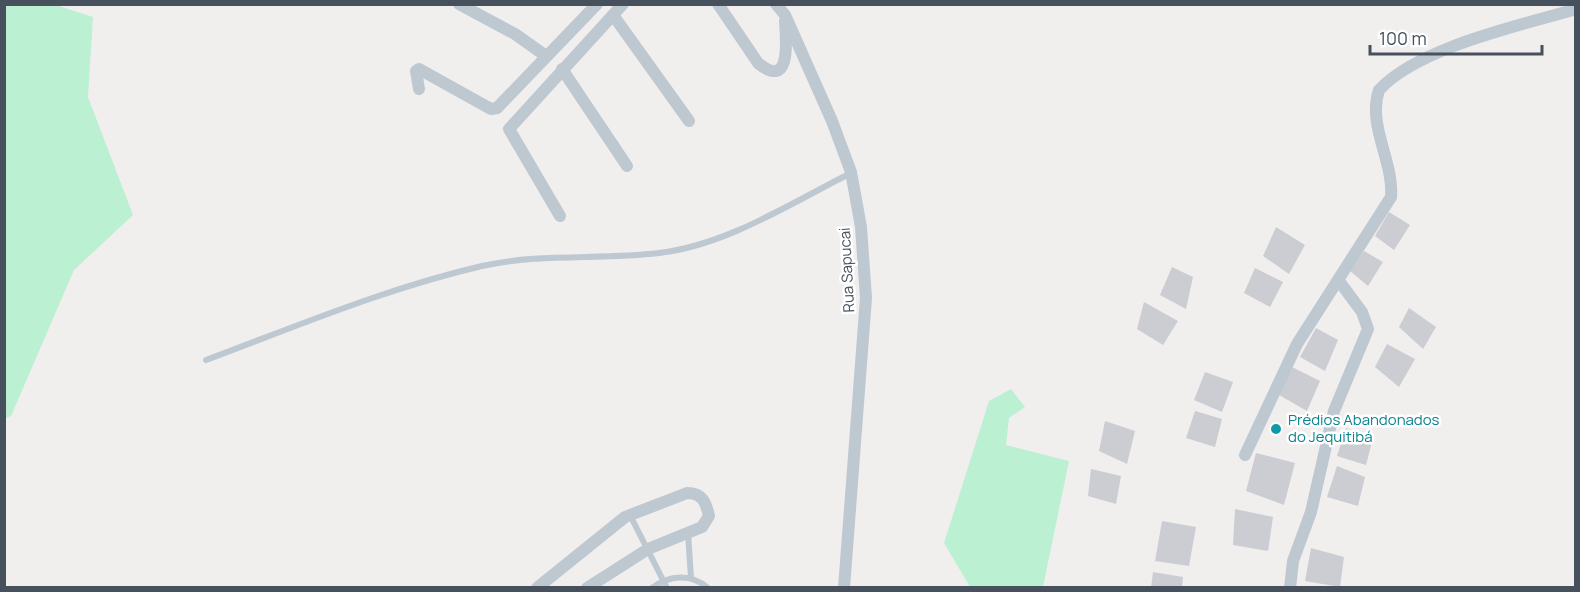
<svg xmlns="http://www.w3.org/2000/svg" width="1580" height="592" viewBox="0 0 1580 592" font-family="Manrope,sans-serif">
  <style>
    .green { fill: #bbf1d2 }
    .building { fill: #cbcdd3 }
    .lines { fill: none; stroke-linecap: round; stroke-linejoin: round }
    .lane { stroke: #bec8d1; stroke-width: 6 }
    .street { stroke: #bec8d1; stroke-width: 12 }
    .culture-dot { fill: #0f9aa8; stroke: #fff; stroke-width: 2 }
    .labels { text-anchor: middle; stroke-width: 5; stroke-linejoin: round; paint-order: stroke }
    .street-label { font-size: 15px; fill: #46515d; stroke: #fff }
    .culture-label { font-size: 15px; fill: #0d838f; stroke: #fff; text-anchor: start }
  </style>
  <rect width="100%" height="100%" fill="#f1eeee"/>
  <g class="green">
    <path d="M 4,5 L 56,5 L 93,17 L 88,97 L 133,215 L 74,270 L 11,416 L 5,419 Z"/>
    <path d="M 1011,389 L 1025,407 L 1009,418 L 1006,445 L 1069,461 L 1043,587 L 970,587 L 944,543 L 989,401 Z"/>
  </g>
  <g class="building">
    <path d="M 1389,212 L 1410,225 L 1394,250 L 1375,236 Z"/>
    <path d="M 1276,227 L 1305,245 L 1289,274 L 1263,256 Z"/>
    <path d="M 1364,251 L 1383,262 L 1368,286 L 1350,271 Z"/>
    <path d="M 1172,267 L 1193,277 L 1186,309 L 1160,295 Z"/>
    <path d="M 1255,268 L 1283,282 L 1270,307 L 1244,293 Z"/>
    <path d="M 1144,302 L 1178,321 L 1163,345 L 1137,329 Z"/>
    <path d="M 1409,308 L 1436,327 L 1423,349 L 1399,327 Z"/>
    <path d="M 1316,328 L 1338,340 L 1325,371 L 1300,357 Z"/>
    <path d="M 1387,344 L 1415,359 L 1399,387 L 1375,367 Z"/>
    <path d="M 1292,367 L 1320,381 L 1307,411 L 1279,395 Z"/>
    <path d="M 1205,372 L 1233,382 L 1222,412 L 1194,400 Z"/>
    <path d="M 1195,411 L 1222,419 L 1215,447 L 1186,438 Z"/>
    <path d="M 1105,421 L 1135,431 L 1127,464 L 1099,451 Z"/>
    <path d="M 1346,428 L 1373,438 L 1366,465 L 1337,456 Z"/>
    <path d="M 1256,453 L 1295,463 L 1284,505 L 1246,491 Z"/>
    <path d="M 1337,466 L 1365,477 L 1358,506 L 1327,497 Z"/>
    <path d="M 1091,469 L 1121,476 L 1116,504 L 1088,496 Z"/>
    <path d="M 1235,509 L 1273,517 L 1268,551 L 1233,545 Z"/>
    <path d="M 1162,521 L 1196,527 L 1189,566 L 1155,561 Z"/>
    <path d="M 1311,548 L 1344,557 L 1340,587 L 1305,581 Z"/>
    <path d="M 1153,572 L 1183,577 L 1182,588 L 1151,588 Z"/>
  </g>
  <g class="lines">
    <g class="lane">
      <path d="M 206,360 C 297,326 387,288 482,266 C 540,253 600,260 659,253 C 727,245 791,203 851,173"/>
      <path d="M 630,515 L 667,588"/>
      <path d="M 688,533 L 691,578"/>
      <path d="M 652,588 C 669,575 691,573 708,588"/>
    </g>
    <g class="street">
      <path d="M 459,4 L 515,34 L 546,56"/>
      <path d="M 718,4 L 758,63 C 792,91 786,39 785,21"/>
      <path d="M 776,4 L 785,15 L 832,121 L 851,172 L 861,227 L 866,298 L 844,588"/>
      <path d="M 613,15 L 689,121"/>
      <path d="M 562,69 L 627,166"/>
      <path d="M 419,89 L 416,71 L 419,69 L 491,109 L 497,108 L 597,4"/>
      <path d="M 560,216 L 509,129 L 623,4"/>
      <path d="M 1245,455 L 1297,344 L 1391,197 C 1394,162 1367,125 1379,90 C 1419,47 1519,26 1576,9"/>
      <path d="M 537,588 L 625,517 L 687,493 C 703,493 706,503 709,516 L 702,527 L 648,549 L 587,588"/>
      <path d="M 1290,588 L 1293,561 L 1311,512 L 1334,411 L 1368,329 L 1362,312 L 1339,281"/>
    </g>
  </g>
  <circle class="culture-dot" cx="1276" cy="429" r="6"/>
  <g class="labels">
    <g class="street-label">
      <text transform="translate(847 270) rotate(-93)" y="5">Rua Sapucai</text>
    </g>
    <g class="culture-label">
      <text x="1288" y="425">Prédios Abandonados<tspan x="1288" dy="17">do Jequitibá</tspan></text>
    </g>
  </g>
  <rect width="1580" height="592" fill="none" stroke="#46515d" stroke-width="12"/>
  <path d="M1370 45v9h172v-9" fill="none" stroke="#46515d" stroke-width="3"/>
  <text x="1379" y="45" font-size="18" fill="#46515d" stroke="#ffffff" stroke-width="4.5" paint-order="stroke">100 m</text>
</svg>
